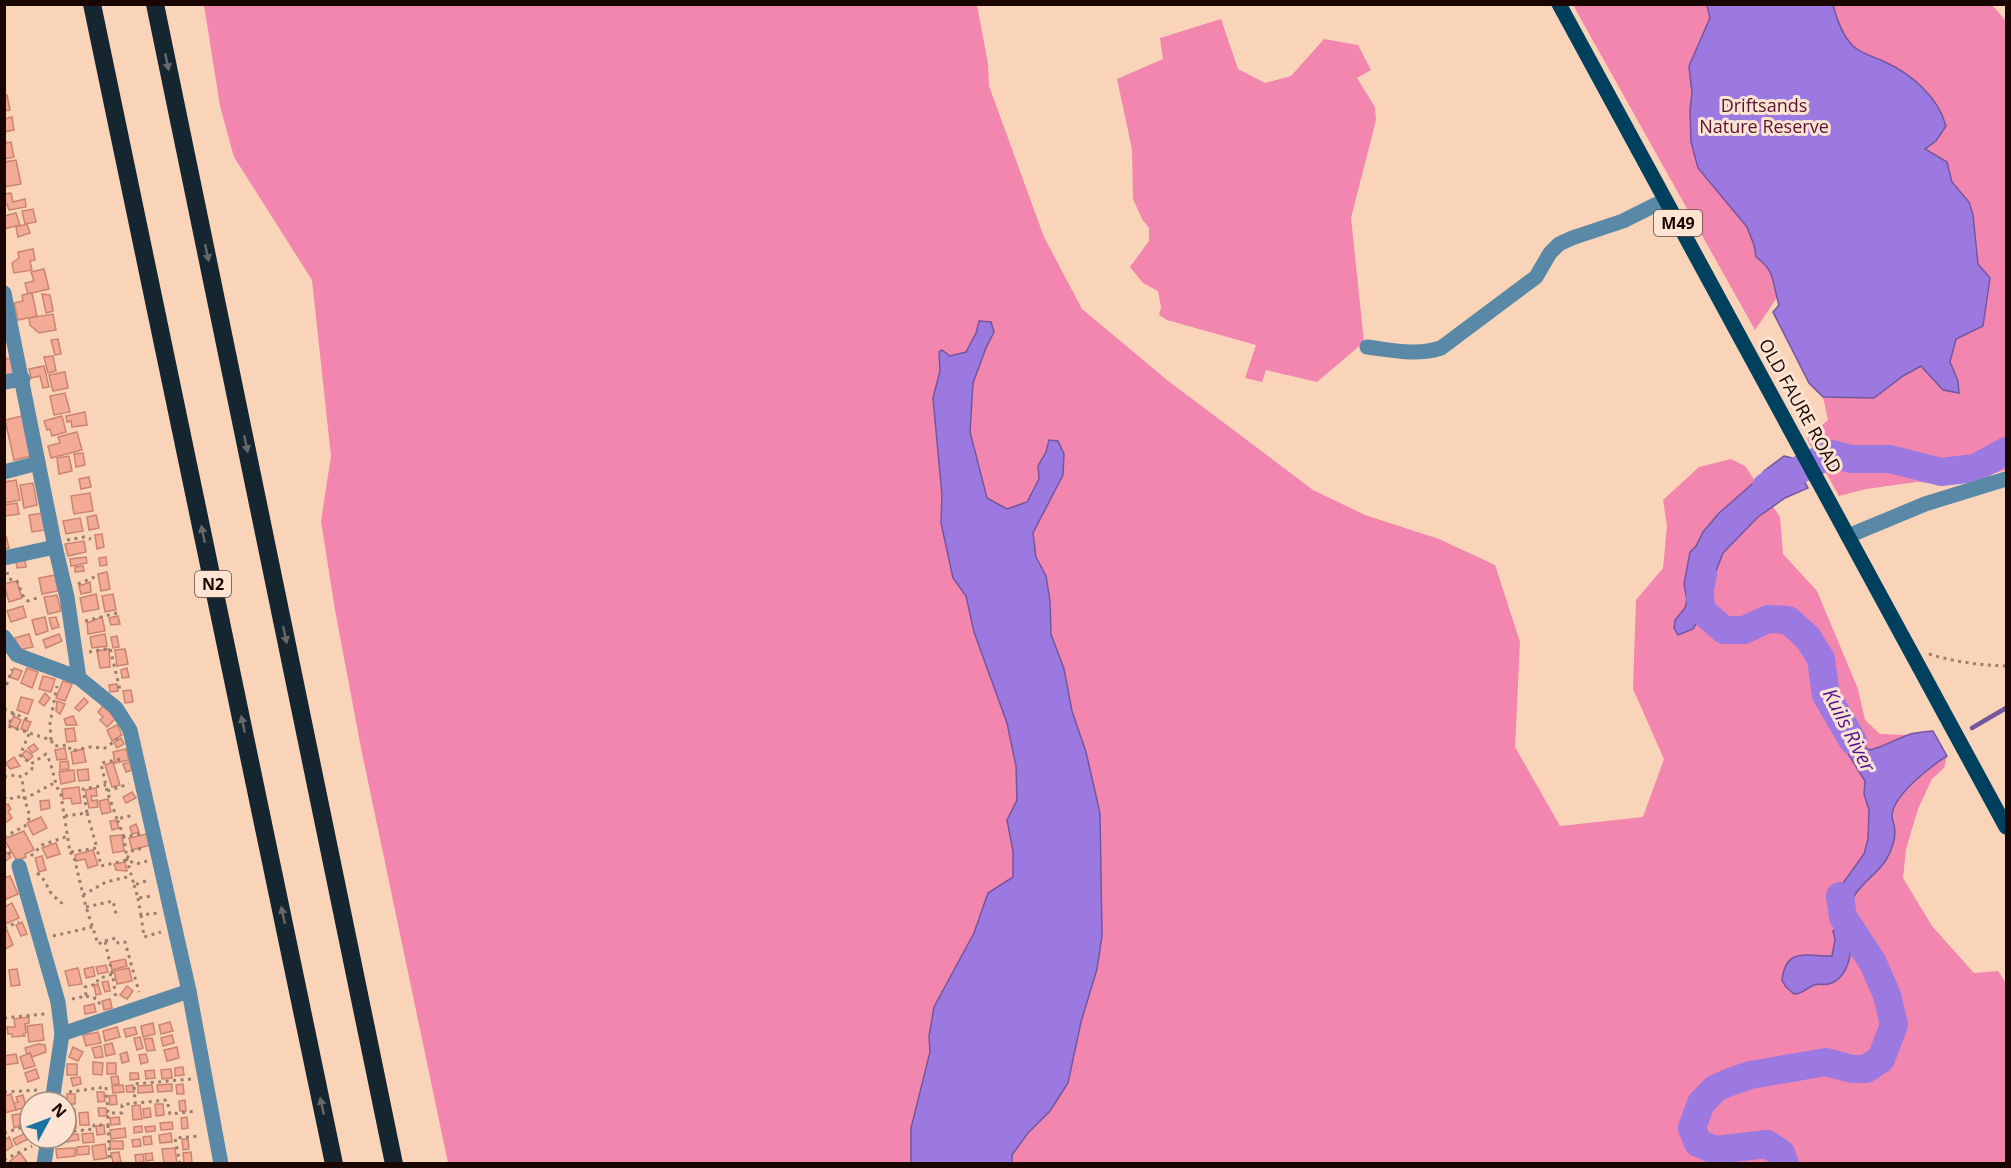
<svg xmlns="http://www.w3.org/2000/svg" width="2011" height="1168" viewBox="0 0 2011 1168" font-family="'Open Sans',sans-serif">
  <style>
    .green { fill: #f286ae }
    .water { fill: #9b79e1; stroke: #74569e; stroke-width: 1.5 }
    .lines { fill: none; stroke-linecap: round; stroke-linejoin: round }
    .stream { stroke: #74569e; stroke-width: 4.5 }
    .river { stroke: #9b79e1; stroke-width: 28 }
    .building { fill: #f4ab95; stroke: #ca846f; stroke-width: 1.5 }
    .path { stroke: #9d7e6c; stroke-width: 3; stroke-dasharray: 3 4.5; stroke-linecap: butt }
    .minor { stroke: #5a89a7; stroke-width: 15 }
    .primary { stroke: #00405f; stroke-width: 15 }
    .motorway { stroke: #152631; stroke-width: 18 }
    .oneway { fill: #666869 }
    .labels { text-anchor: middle; stroke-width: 6; stroke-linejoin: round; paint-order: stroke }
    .shield { fill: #fde4d2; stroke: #5e493f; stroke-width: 1.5 }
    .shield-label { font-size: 16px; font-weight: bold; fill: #1a0600 }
    .park-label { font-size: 18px; fill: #5b1134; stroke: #fde4d2 }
    .street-label { font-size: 18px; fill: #1a0600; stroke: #fde4d2 }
    .water-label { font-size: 20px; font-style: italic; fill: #501593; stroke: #fde4d2 }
  </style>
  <rect width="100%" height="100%" fill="#fad4b9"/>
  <g class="green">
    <path d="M 204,5 L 977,5 L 988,64 L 989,86 L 1044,237 L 1082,309 L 1167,380 L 1313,490 L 1365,515 L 1439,539 L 1495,565 L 1520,642 L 1515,747 L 1560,826 L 1643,817 L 1664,759 L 1633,689 L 1636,600 L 1663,568 L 1667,526 L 1663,500 L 1699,467 L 1731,459 L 1745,466 L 1780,517 L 1783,554 L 1817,591 L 1858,689 L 1865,720 L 1880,734 L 1909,735 L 1933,731 L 1947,756 L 1944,768 L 1932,779 L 1918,809 L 1906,849 L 1903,878 L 1932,926 L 1974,973 L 1998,971 L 2006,983 L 2006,1163 L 1012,1163 L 1012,1155 L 1028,1133 L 1050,1111 L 1097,969 L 1102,936 L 1100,814 L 1086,752 L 1072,711 L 1064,669 L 1051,634 L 1050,601 L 1046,576 L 1036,557 L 1033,533 L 1044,513 L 1049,441 L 1046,452 L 1038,466 L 1039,478 L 1027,502 L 1007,509 L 987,498 L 970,432 L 973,383 L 986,348 L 994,332 L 979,321 L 976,333 L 966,352 L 950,356 L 942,350 L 939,352 L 940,371 L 933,398 L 942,495 L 941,523 L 953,578 L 966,596 L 974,632 L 1007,723 L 1016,766 L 1017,800 L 1007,820 L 1013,851 L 1013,877 L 1002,885 L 934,1007 L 929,1036 L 930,1051 L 911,1128 L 911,1163 L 448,1163 L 361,748 L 335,610 L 321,521 L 331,456 L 312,280 L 234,157 L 220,106 Z"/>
    <path d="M 1573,5 L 1992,5 L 2006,21 L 2006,470 L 1957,484 L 1917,482 L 1866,489 L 1839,496 L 1807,439 L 1828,420 L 1823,397 L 1874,398 L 1903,376 L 1921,366 L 1943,390 L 1958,381 L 1950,362 L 1956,339 L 1990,278 L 1978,264 L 1973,215 L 1969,202 L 1952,182 L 1947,162 L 1924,149 L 1920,87 L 1755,330 Z"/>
    <path d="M 1221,19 L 1238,69 L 1265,83 L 1291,76 L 1324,39 L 1358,45 L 1371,70 L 1357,78 L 1375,107 L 1376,120 L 1351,218 L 1364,342 L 1317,382 L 1266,370 L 1262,382 L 1245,378 L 1256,345 L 1167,320 L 1159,315 L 1161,307 L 1158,291 L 1143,283 L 1130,267 L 1149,241 L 1149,228 L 1142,219 L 1133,199 L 1132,149 L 1117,79 L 1163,59 L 1160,38 Z"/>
  </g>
  <g class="water">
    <path d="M 1707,5 L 1833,5 C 1837,19 1842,35 1853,46 C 1860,53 1874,57 1883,61 C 1910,73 1938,96 1946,126 L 1936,141 L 1925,149 L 1947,162 L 1952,182 L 1969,202 L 1973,215 L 1978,264 L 1990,278 L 1983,326 L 1956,339 L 1950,362 L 1958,381 L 1959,393 L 1943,390 L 1921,366 L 1903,376 L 1874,398 L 1823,397 L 1809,383 L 1773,312 L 1779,305 C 1772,283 1776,271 1756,257 L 1754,245 L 1747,227 L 1698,168 L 1691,142 L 1690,110 L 1692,93 L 1689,66 L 1710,18 Z"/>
    <path d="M 979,321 L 991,322 L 994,332 L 986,348 L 973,383 L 970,432 L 987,498 L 1007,509 L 1027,502 L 1039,479 L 1038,466 L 1046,452 L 1049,440 L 1058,441 L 1064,454 L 1063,475 L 1033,533 L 1036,557 L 1046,576 L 1050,601 L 1051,634 L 1064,669 L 1072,711 L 1086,752 L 1100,813 L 1102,936 L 1097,969 L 1081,1022 L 1068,1083 L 1050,1111 L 1028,1133 L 1012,1155 L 1012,1163 L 911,1163 L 911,1128 L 930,1052 L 929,1036 L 934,1007 L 974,933 L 988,893 L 1013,877 L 1013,851 L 1007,820 L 1017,800 L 1016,766 L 1007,723 L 974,632 L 966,596 L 953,578 L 941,523 L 942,495 L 933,398 L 940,371 L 939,352 L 942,350 L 950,356 L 966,352 L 976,333 Z"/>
    <path d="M 1784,456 L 1792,458 L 1808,488 L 1785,498 L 1758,517 L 1723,553 L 1711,584 L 1711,601 L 1693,629 L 1678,635 L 1674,628 L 1675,620 L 1685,608 L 1687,600 L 1684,584 L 1690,552 L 1696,546 L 1703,532 L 1719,513 L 1759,478 L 1764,471 Z"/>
    <path d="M 1837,706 L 1842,706 L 1866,748 L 1870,750 C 1883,747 1894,740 1908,735 C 1916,732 1924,732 1933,731 L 1947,756 C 1931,766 1892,796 1892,816 C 1892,820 1893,820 1894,825 C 1897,836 1892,850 1886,860 C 1877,874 1860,884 1853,898 C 1849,907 1853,917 1853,926 C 1851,944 1853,973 1832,983 C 1826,986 1820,983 1814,985 C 1806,988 1803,994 1794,994 L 1786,987 L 1782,980 C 1786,945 1810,957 1832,956 L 1835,940 L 1833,931 L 1842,927 L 1831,909 L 1833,897 L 1864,854 L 1868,839 L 1869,810 L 1864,794 L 1865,781 L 1829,723 L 1831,711 Z"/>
  </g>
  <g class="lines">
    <path class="stream" d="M 1972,728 L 2006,708"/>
    <g class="river">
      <path d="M 1766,487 L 1773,482 L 1832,454 L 1851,459 L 1890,459 L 1941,472 L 1975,468 L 2006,451"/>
      <path d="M 1703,574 L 1700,589 L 1701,610 L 1724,630 L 1744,630 L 1768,619 L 1788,620 L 1808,638 L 1821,659 L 1826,695 L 1853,741"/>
      <path d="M 1785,1164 L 1781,1153 L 1767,1144 L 1715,1150 L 1698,1143 L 1692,1128 L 1701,1103 L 1716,1088 L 1730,1082 L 1750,1075 L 1826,1062 L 1852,1069 L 1866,1069 L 1881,1059 L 1894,1025 L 1887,995 L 1873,963 L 1843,917 L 1840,896"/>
    </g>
  </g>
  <g class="building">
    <path d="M 7,95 L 10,110 L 4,111 L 4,96 Z"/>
    <path d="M 12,117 L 14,130 L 4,132 L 4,119 Z"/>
    <path d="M 11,142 L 14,157 L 4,159 L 4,143 Z"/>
    <path d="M 16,160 L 21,184 L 4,187 L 4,162 Z"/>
    <path d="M 11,193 L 13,202 L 25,199 L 26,207 L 9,210 L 7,204 L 4,205 L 4,194 Z"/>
    <path d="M 33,209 L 36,222 L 25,224 L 22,211 Z"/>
    <path d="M 16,213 L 20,225 L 4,229 L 4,216 Z"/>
    <path d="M 27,224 L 30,233 L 18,237 L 16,227 Z"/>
    <path d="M 33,249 L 35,260 L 30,261 L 32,270 L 14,273 L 12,263 L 19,258 L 18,252 Z"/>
    <path d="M 44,269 L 49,289 L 28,294 L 25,283 L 34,281 L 31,272 Z"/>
    <path d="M 32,293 L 37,316 L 18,320 L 14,303 L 23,301 L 22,295 Z"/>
    <path d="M 42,294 L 50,295 L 53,311 L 46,313 Z"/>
    <path d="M 53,314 L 56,330 L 39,333 L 30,325 L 29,318 Z"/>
    <path d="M 58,339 L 61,354 L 55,355 L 51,340 Z"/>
    <path d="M 53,356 L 56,371 L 48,373 L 44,357 Z"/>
    <path d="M 12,358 L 16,375 L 4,378 L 4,359 Z"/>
    <path d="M 44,366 L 49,387 L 43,388 L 40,376 L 31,378 L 29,369 Z"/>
    <path d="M 65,372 L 68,388 L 53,391 L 49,375 Z"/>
    <path d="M 65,393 L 70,412 L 54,415 L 50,396 Z"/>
    <path d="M 85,412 L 87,425 L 72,427 L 71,421 L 67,422 L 66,416 Z"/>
    <path d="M 22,416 L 31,456 L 14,460 L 5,420 Z"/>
    <path d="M 62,416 L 66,432 L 52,436 L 50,429 L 47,430 L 44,421 Z"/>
    <path d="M 77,432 L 82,450 L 51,458 L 48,446 L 60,443 L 58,437 Z"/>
    <path d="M 83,453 L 85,465 L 76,467 L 74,454 Z"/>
    <path d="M 69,456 L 72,471 L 59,474 L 57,458 Z"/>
    <path d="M 89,477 L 91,487 L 81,489 L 79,479 Z"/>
    <path d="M 16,480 L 20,500 L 4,503 L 4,482 Z"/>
    <path d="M 33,483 L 37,505 L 24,508 L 20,485 Z"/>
    <path d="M 90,493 L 93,511 L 74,514 L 71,496 Z"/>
    <path d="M 17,503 L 19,514 L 5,516 L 4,505 Z"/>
    <path d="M 42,513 L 45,530 L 32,532 L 29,515 Z"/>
    <path d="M 96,515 L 99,528 L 89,530 L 87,517 Z"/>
    <path d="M 80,518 L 83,531 L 66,534 L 63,521 Z"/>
    <path d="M 102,534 L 104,547 L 97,549 L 95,535 Z"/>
    <path d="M 4,536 L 6,536 L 9,548 L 4,549 Z"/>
    <path d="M 84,541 L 86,552 L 68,556 L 65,544 Z"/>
    <path d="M 86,557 L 87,563 L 71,566 L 70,559 Z"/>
    <path d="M 106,557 L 107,565 L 100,566 L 99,558 Z"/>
    <path d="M 25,560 L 26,567 L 17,568 L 16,561 Z"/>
    <path d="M 83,566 L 84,571 L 75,572 L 75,567 Z"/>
    <path d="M 107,572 L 110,589 L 101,591 L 98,574 Z"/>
    <path d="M 55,575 L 58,591 L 42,594 L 39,578 Z"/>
    <path d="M 17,581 L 22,598 L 9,602 L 4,584 Z"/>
    <path d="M 90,582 L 91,592 L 81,594 L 79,586 Z"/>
    <path d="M 96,594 L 99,609 L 83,612 L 80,598 Z"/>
    <path d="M 113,594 L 116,610 L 105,612 L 102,596 Z"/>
    <path d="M 57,595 L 61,611 L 48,614 L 44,597 Z"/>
    <path d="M 23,606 L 26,617 L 11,622 L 7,611 Z"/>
    <path d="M 118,616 L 120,624 L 111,625 L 109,618 Z"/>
    <path d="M 45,617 L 48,631 L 36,635 L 32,620 Z"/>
    <path d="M 56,617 L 59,627 L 52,629 L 49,618 Z"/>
    <path d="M 102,617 L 105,631 L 88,634 L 87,623 Z"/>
    <path d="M 29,634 L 33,647 L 19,650 L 15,638 Z"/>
    <path d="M 59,634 L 62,641 L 46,648 L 43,640 Z"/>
    <path d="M 105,634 L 107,646 L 92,648 L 90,637 Z"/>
    <path d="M 117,636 L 119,647 L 113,648 L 111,637 Z"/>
    <path d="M 109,649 L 110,667 L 100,668 L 97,651 Z"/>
    <path d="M 125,649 L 128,664 L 117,666 L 115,650 Z"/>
    <path d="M 14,668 L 22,671 L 18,680 L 10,677 Z"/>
    <path d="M 27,668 L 38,672 L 32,688 L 21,683 Z"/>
    <path d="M 127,668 L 129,677 L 122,678 L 121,670 Z"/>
    <path d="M 43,676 L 55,679 L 51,692 L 39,689 Z"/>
    <path d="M 63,681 L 72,684 L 65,701 L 56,698 Z"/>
    <path d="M 117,684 L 118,691 L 110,692 L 109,685 Z"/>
    <path d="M 131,690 L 133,702 L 125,703 L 123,691 Z"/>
    <path d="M 45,693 L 50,698 L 44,706 L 39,702 Z"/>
    <path d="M 21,697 L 33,700 L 28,714 L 17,710 Z"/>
    <path d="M 84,698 L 88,702 L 79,711 L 75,708 Z"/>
    <path d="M 57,701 L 65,704 L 60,714 L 56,711 Z"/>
    <path d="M 104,705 L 115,719 L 107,727 L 100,720 L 103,717 L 98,712 Z"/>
    <path d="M 14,716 L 21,720 L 17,729 L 9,725 Z"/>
    <path d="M 73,716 L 77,725 L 66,725 L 64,719 Z"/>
    <path d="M 24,720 L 31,722 L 27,731 L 21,729 Z"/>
    <path d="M 117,725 L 122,735 L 112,741 L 107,730 Z"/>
    <path d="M 74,728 L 76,741 L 67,742 L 65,729 Z"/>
    <path d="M 121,738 L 124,744 L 117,748 L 114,742 Z"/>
    <path d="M 34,744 L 38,749 L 32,753 L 28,748 Z"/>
    <path d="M 65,748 L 67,759 L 57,760 L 55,750 Z"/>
    <path d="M 83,749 L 86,762 L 73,764 L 71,752 Z"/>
    <path d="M 126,749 L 129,760 L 115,763 L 113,752 Z"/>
    <path d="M 26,750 L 33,756 L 28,761 L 22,755 Z"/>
    <path d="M 14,757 L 20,766 L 10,769 L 6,763 Z"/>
    <path d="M 68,761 L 69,769 L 60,770 L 60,762 Z"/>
    <path d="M 113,762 L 120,785 L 112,787 L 105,765 Z"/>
    <path d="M 130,762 L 132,770 L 126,772 L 123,764 Z"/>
    <path d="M 88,769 L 89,780 L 79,781 L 77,770 Z"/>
    <path d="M 74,770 L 75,781 L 61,784 L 59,772 Z"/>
    <path d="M 79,787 L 81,803 L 72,804 L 71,798 L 63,799 L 62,789 Z"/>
    <path d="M 96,788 L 97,796 L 91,796 L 92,801 L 97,800 L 98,807 L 89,808 L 85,790 Z"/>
    <path d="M 132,792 L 136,798 L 126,803 L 123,797 Z"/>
    <path d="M 108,799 L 111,812 L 102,814 L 99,801 Z"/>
    <path d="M 49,800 L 50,808 L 41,810 L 40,801 Z"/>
    <path d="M 8,804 L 11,809 L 8,811 L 12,818 L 5,823 L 4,806 Z"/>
    <path d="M 41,817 L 47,828 L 33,835 L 27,823 Z"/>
    <path d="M 116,820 L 119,828 L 112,830 L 110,821 Z"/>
    <path d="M 136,824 L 139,832 L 132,834 L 130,827 Z"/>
    <path d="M 24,831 L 34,850 L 25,854 L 26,857 L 17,861 L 4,839 Z"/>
    <path d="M 147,834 L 150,845 L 132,850 L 129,838 Z"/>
    <path d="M 122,835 L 124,851 L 113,853 L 110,836 Z"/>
    <path d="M 56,843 L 60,854 L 47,858 L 42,848 Z"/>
    <path d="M 4,850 L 11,857 L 4,862 Z"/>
    <path d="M 93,850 L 98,865 L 88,868 L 85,859 L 76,861 L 75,855 Z"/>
    <path d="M 42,856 L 46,870 L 39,872 L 35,858 Z"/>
    <path d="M 125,862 L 127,871 L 116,870 L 114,864 Z"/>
    <path d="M 10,876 L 18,894 L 4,900 L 4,878 Z"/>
    <path d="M 12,903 L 19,918 L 6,924 L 4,907 Z"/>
    <path d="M 22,922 L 27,934 L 21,936 L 16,925 Z"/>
    <path d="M 7,930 L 13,945 L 5,949 L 4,931 Z"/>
    <path d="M 125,959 L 127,966 L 112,970 L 110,962 Z"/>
    <path d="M 106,965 L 108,972 L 98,974 L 96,967 Z"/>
    <path d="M 93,967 L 95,976 L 86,978 L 84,969 Z"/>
    <path d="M 78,968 L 82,984 L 69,986 L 65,971 Z"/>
    <path d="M 129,968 L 132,981 L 117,984 L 114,971 Z"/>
    <path d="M 17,969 L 20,985 L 11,986 L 9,970 Z"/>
    <path d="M 108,981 L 110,991 L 105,992 L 102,982 Z"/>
    <path d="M 98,984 L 101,994 L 96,995 L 94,985 Z"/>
    <path d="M 127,986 L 133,991 L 127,999 L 120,995 Z"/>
    <path d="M 110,999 L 112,1008 L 104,1010 L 102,1001 Z"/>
    <path d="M 94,1004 L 96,1012 L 85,1014 L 84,1006 Z"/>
    <path d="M 29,1017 L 29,1023 L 25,1024 L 26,1033 L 23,1034 L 25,1036 L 12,1037 L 12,1034 L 8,1034 L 7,1027 L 15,1027 L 14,1019 Z"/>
    <path d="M 170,1022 L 173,1031 L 161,1034 L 159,1025 Z"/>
    <path d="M 153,1023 L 155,1034 L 143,1037 L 141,1026 Z"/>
    <path d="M 42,1024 L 44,1040 L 29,1042 L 27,1026 Z"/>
    <path d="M 117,1027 L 120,1037 L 105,1041 L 103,1031 Z"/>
    <path d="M 135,1027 L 137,1034 L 126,1037 L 124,1029 Z"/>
    <path d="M 98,1032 L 101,1043 L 86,1046 L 83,1035 Z"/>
    <path d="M 172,1035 L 174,1043 L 163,1046 L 161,1038 Z"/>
    <path d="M 140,1037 L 143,1048 L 137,1050 L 134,1038 Z"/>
    <path d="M 152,1038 L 155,1050 L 147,1051 L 144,1039 Z"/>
    <path d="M 112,1043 L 115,1054 L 106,1056 L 104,1045 Z"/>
    <path d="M 38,1044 L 45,1045 L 46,1052 L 32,1057 L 30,1053 L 27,1054 L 25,1048 Z"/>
    <path d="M 101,1046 L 103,1057 L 95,1058 L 92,1048 Z"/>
    <path d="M 73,1047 L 83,1052 L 78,1061 L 69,1057 Z"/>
    <path d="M 177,1047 L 179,1058 L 167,1061 L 164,1050 Z"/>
    <path d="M 127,1052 L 129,1061 L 122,1063 L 120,1054 Z"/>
    <path d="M 30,1053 L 35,1066 L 24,1069 L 20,1057 Z"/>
    <path d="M 16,1054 L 18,1063 L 4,1065 L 4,1056 Z"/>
    <path d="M 146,1054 L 148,1062 L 141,1064 L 139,1055 Z"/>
    <path d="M 93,1062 L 103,1063 L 102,1075 L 93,1074 Z"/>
    <rect x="107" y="1063" width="9" height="11"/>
    <rect x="67" y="1064" width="10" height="11"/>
    <path d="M 183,1067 L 184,1075 L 175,1076 L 175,1068 Z"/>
    <path d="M 36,1069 L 39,1078 L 28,1082 L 25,1073 Z"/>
    <path d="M 171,1069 L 172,1078 L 162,1079 L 161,1070 Z"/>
    <path d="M 154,1070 L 155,1078 L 146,1079 L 145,1071 Z"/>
    <path d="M 130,1073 L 138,1073 L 139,1079 L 130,1080 Z"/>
    <path d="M 118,1076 L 119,1084 L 112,1084 L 111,1077 Z"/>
    <path d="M 80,1077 L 81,1084 L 73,1086 L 71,1078 Z"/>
    <path d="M 172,1084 L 172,1091 L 158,1092 L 157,1085 Z"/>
    <path d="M 183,1084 L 184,1094 L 177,1094 L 176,1085 Z"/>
    <path d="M 123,1085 L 124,1092 L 113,1093 L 112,1086 Z"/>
    <path d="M 133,1085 L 134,1092 L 127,1092 L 126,1086 Z"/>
    <path d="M 152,1085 L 153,1092 L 138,1093 L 138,1086 Z"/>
    <path d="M 97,1092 L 104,1092 L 105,1101 L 98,1102 Z"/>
    <path d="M 11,1094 L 16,1110 L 4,1113 L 4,1096 Z"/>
    <rect x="67" y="1094" width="8" height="10"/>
    <path d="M 23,1095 L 26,1107 L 16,1110 L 14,1103 L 18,1102 L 16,1097 Z"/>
    <path d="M 116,1095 L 117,1104 L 110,1105 L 109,1096 Z"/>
    <path d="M 185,1100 L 186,1111 L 180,1111 L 179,1101 Z"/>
    <path d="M 155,1104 L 163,1104 L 164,1115 L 156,1116 Z"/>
    <path d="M 140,1105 L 142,1119 L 133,1120 L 132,1106 Z"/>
    <path d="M 98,1108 L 106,1108 L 107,1116 L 99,1116 Z"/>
    <path d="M 150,1108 L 151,1117 L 144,1118 L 143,1109 Z"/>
    <path d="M 75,1109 L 75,1118 L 66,1118 L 66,1110 Z"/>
    <path d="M 88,1112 L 89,1125 L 80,1125 L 79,1113 Z"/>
    <path d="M 28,1113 L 29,1122 L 14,1128 L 12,1115 Z"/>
    <path d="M 119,1117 L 120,1124 L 111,1125 L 110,1118 Z"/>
    <path d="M 187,1117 L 188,1128 L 182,1129 L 181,1118 Z"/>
    <rect x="66" y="1120" width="10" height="8"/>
    <path d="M 172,1122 L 173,1129 L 161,1130 L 160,1123 Z"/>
    <path d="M 104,1125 L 105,1134 L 97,1135 L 96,1126 Z"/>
    <path d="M 142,1126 L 142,1132 L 134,1133 L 134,1127 Z"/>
    <path d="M 155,1126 L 155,1131 L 146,1132 L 145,1127 Z"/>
    <path d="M 125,1128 L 126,1137 L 111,1139 L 110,1130 Z"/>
    <path d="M 30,1131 L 30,1138 L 16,1145 L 13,1139 Z"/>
    <path d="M 93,1133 L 94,1142 L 83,1143 L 82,1134 Z"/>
    <path d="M 171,1133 L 172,1142 L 160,1143 L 159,1135 Z"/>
    <path d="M 78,1134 L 79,1140 L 60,1143 L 59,1138 L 66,1138 L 66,1135 Z"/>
    <path d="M 151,1136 L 152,1144 L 144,1145 L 143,1137 Z"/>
    <path d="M 9,1137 L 13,1146 L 4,1152 L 4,1141 Z"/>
    <path d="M 140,1139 L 141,1146 L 133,1147 L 132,1140 Z"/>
    <path d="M 182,1139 L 188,1139 L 189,1149 L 183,1150 Z"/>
    <rect x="110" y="1141" width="13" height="8"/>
    <path d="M 105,1144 L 107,1158 L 94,1160 L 92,1146 Z"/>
    <path d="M 89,1146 L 89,1154 L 77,1155 L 77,1147 Z"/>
    <path d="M 75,1148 L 75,1156 L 57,1158 L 56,1149 Z"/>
    <path d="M 175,1148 L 177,1164 L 164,1164 L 162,1149 Z"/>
    <path d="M 119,1152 L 121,1162 L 113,1163 L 111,1153 Z"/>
    <path d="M 191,1152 L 192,1164 L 184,1164 L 183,1153 Z"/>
    <path d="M 20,1153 L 27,1162 L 13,1164 L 10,1161 Z"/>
    <path d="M 152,1153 L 153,1160 L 146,1161 L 145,1154 Z"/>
    <path d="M 143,1154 L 144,1162 L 136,1163 L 135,1155 Z"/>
  </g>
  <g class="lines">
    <g class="path">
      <path d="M 67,540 L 84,537 L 91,539"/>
      <path d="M 7,572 L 9,579 L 17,581 L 24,598 L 28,601 L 40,597"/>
      <path d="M 78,584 L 97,576"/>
      <path d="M 85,621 L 117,613"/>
      <path d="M 89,652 L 110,648 L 120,690"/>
      <path d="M 1929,654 C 1954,662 1980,665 2006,666"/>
      <path d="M 4,692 L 12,669"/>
      <path d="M 4,709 L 29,720"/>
      <path d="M 14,713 L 8,726 L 51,740 L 54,746 L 68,745 L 71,751 L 90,747 L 105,748 L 118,739"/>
      <path d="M 29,734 L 20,755 L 31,764 L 46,754 C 54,767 53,782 61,795 L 70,852 L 97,848 L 101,866 L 127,860 L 136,864 L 147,861"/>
      <path d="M 51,740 L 50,723 L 57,686"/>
      <path d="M 4,777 L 15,775 L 22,777 L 32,769 L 31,764"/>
      <path d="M 107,791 L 101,763 L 121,759"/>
      <path d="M 4,797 L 7,800 L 15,797 L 24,797"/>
      <path d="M 24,799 L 56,782"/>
      <path d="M 87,813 L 97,848"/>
      <path d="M 65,816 L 87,813 L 83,789 L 106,785"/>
      <path d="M 117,819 L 107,791 L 129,784"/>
      <path d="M 140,834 L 124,837 L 127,860 L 134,885 L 149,880"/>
      <path d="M 4,837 L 25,826 L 30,817 L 24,797 L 22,777"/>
      <path d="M 124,837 L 117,819 L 134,815"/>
      <path d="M 4,846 L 11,855"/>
      <path d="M 70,852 L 74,857 L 86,907 L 98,944 L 105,941 L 113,977 L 116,1000"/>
      <path d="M 31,856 L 42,845 L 68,836"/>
      <path d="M 127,858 L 132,851 L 143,848"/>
      <path d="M 37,873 C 45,879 46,885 51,893 C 55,899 61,900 64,907"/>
      <path d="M 134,885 L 138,898 L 152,896"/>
      <path d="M 83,895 L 106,882 L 131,876"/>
      <path d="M 138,898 L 141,915 L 158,913"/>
      <path d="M 86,907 L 113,901 L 117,918"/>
      <path d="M 141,915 L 144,937 L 161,932"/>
      <path d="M 4,928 L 19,922"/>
      <path d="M 53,936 L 92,927"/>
      <path d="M 105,941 L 116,938 L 118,943 L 125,942 L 139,992"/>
      <path d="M 86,996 L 98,999 L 100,1006"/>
      <path d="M 72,999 L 86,996 L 85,987 L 97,984 L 98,979 L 112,974"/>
      <path d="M 4,1018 L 45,1014"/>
      <path d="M 191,1079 L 134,1084 L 135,1103 L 167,1100 L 170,1114 L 197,1111"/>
      <path d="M 4,1092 L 39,1090"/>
      <path d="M 69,1092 L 106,1087 L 108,1113 L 122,1113 L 122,1105 L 135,1103"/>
      <path d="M 108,1125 L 110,1164"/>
      <path d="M 66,1132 L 94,1129 L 94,1125 L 108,1125 L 108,1113"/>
      <path d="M 4,1133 L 30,1125"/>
      <path d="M 4,1160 L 32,1146"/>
      <path d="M 180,1164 L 175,1138 L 201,1136"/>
    </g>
    <g class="minor">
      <path d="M 4,293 L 54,542 L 67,597 L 79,678"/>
      <path d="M 1367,347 C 1392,350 1416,356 1441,348 L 1536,277 L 1550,253 L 1559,244 L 1572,238 L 1623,221 L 1665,200"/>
      <path d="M 4,382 L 23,379"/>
      <path d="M 4,472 L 38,463"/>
      <path d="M 1848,536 L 1925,504 L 2006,479"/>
      <path d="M 4,558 L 55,547"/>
      <path d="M 4,637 L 17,655 L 79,678 L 116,708 L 130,730 L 189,991 L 221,1164"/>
      <path d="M 19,866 L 58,1002 L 62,1034"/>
      <path d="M 52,1102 L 62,1034 L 189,991"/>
      <path d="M 44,1164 L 48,1138"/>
    </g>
    <path class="primary" d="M 1559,4 L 2006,827"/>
    <g class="motorway">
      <path d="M 92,4 L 334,1164"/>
      <path d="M 155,4 L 394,1164"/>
    </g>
  </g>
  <defs><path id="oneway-solid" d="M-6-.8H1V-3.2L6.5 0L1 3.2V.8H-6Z" transform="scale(1.5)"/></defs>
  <g class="oneway">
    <use href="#oneway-solid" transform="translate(167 62) rotate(78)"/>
    <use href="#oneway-solid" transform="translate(207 253) rotate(78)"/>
    <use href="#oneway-solid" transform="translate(246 444) rotate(78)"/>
    <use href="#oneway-solid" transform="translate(203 534) rotate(-102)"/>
    <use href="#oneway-solid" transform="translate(285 635) rotate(78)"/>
    <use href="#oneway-solid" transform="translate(243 724) rotate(-102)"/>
    <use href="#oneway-solid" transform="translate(283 915) rotate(-102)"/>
    <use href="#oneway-solid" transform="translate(322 1106) rotate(-102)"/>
  </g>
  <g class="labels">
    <g class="shield">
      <rect x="1654" y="210" width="48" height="26" rx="4.5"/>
      <rect x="195" y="571" width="36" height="26" rx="4.5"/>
    </g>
    <g class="shield-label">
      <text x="1678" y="229">M49</text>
      <text x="213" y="590">N2</text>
    </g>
    <g class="park-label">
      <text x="1764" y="112">Driftsands<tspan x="1764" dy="21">Nature Reserve</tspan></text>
    </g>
    <g class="street-label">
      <text transform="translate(1800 406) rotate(61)" y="6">OLD FAURE ROAD</text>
    </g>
    <g class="water-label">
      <text transform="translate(1849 730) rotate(63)" y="7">Kuils River</text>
    </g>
  </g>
  <rect width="2011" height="1168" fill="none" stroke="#1a0600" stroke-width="12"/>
  <g transform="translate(48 1120) rotate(49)"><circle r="28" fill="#fde4d2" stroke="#a28b7e" stroke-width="1.5"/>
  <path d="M0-4.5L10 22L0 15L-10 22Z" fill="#1974a3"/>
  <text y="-9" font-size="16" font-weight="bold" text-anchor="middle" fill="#1a0600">N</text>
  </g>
</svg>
